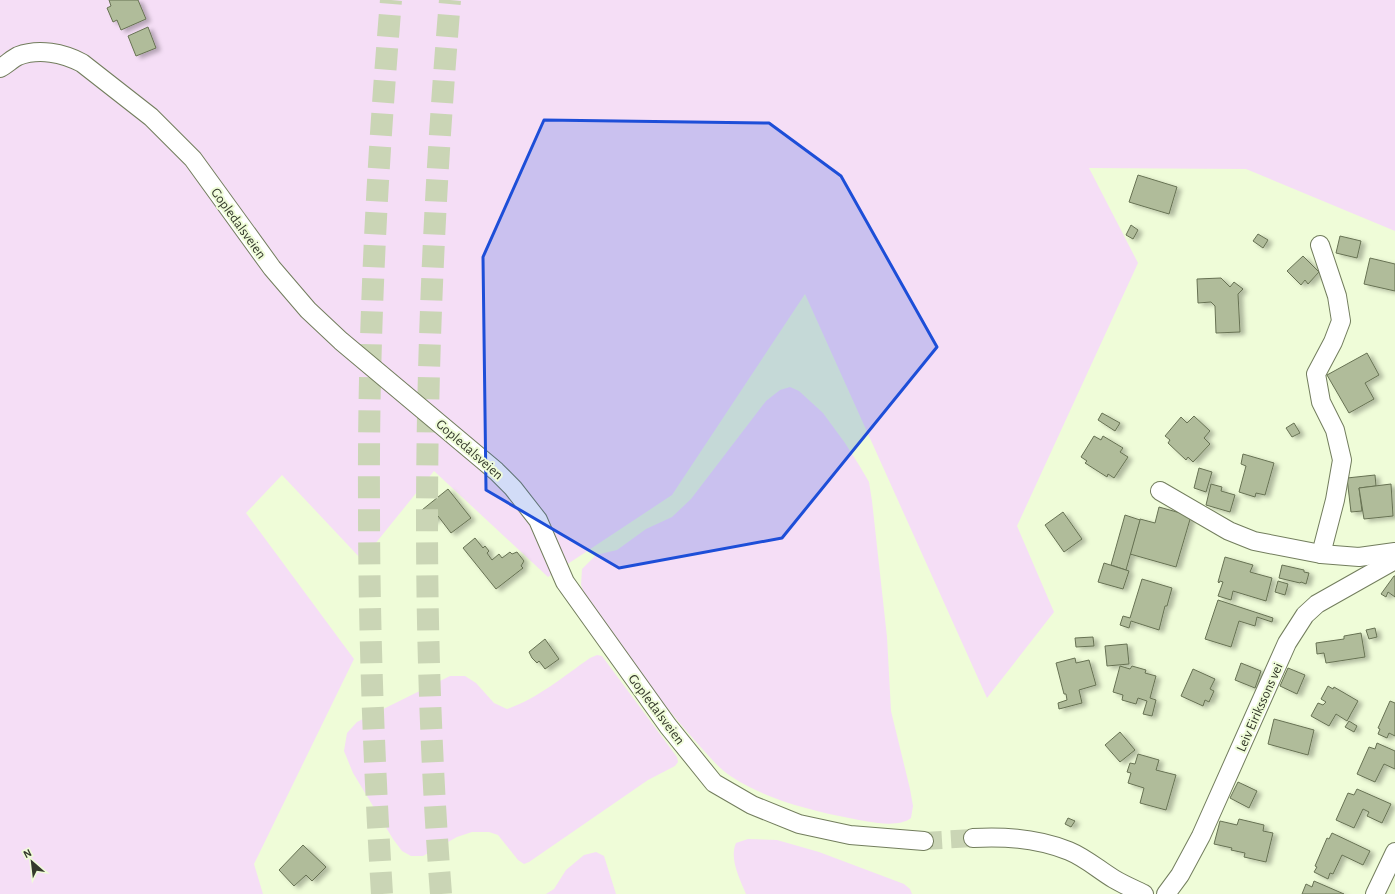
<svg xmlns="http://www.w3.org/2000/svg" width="1395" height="894" viewBox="0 0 1395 894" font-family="'Alegreya Sans',sans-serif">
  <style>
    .green { fill: #f5def6 }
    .building { fill: #b0bc9a; stroke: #677253; filter: url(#shadow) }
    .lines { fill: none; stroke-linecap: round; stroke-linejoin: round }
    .street-tunnel { stroke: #cad5b5; stroke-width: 18; stroke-dasharray: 18 9; stroke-linecap: butt }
    .highway-tunnel { stroke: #cad5b5; stroke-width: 22; stroke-dasharray: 22 11; stroke-linecap: butt }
    .street-casing { stroke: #727d5d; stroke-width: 20 }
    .street { stroke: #fff; stroke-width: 18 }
    .marked { fill: #1d4ed8; fill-opacity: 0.2; stroke: #1d4ed8; stroke-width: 3; stroke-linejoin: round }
    .labels { text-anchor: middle; stroke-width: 4; stroke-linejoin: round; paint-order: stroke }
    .street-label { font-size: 14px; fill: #34392b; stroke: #effcd8 }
  </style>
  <defs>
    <filter id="shadow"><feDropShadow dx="4.5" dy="2.5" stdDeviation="2" flood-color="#0004"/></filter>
  </defs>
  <rect width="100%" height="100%" fill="#effcd8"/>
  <g class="green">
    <path d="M 0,0 L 1395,0 L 1395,231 L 1246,169 L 1089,168 L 1138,263 L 1017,526 L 1054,612 L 987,698 L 805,294 L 672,495 L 548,577 L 434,471 L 362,560 L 282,475 L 246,513 L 354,659 L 254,864 L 263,894 L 0,894 Z"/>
    <path d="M 790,387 L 799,391 L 823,413 L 845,443 L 859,465 L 869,482 L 872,501 L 887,637 L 891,711 L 910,789 L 913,806 L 911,818 C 897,829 865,821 849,818 C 809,810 766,799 732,777 C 719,769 708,755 697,743 C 656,698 621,645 585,595 L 581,585 L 582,569 L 596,555 L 617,550 L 646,529 L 672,517 L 691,499 L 766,401 L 780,390 Z"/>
    <path d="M 597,655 L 602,656 L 677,757 L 678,762 L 675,766 L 648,780 L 529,862 L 524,864 L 518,860 L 498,835 L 489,832 L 472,832 L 457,837 L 423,856 L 411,856 L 402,851 L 393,839 L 353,773 L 344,751 L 347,733 L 357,722 L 450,676 L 465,676 L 476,683 L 494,703 L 507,709 C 537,699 564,676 590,658 Z"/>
    <path d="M 748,839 L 777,840 L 819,852 L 904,884 L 910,889 L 912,894 L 746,894 C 740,879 729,859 736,843 Z"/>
    <path d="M 596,852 L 604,856 L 616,894 L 546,894 L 554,889 L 566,870 L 584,855 Z"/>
  </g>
  <g class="building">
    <path d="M 109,0 L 138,0 L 146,19 L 121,30 L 117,20 L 113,22 L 107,8 L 111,6 Z"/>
    <path d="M 148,27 L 156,48 L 136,56 L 128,36 Z"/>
    <path d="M 1138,175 L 1177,187 L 1169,214 L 1129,202 Z"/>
    <path d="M 1131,225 L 1138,230 L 1133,239 L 1126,235 Z"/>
    <path d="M 1258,234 L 1268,240 L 1263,248 L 1253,241 Z"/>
    <path d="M 1340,236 L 1361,241 L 1357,258 L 1336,253 Z"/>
    <path d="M 1303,256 L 1319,272 L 1308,284 L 1305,280 L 1301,285 L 1287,271 Z"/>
    <path d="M 1370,258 L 1395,264 L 1395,291 L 1364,284 Z"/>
    <path d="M 1221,278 L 1230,287 L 1234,282 L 1243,289 L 1238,294 L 1240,332 L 1216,333 L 1215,306 L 1211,302 L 1198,303 L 1197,279 Z"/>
    <path d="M 1367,353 L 1379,375 L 1365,383 L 1374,399 L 1349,413 L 1327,375 Z"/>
    <path d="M 1102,413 L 1120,423 L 1115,431 L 1098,420 Z"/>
    <path d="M 1194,416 L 1210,431 L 1204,438 L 1210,444 L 1193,462 L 1188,457 L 1186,460 L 1168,443 L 1170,440 L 1165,436 L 1181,417 L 1187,423 Z"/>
    <path d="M 1294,423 L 1300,433 L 1292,437 L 1286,428 Z"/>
    <path d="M 1094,436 L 1101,440 L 1103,436 L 1123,448 L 1120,452 L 1128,457 L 1114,478 L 1108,474 L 1107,477 L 1085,463 L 1087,461 L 1081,457 Z"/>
    <path d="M 1243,454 L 1274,463 L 1265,495 L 1256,493 L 1255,497 L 1239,492 L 1246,466 L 1241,464 Z"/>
    <path d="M 1199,468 L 1212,472 L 1206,492 L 1194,488 Z"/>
    <path d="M 1375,475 L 1376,486 L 1359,488 L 1362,511 L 1351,512 L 1347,478 Z"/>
    <path d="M 1211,484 L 1222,487 L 1221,491 L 1235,495 L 1230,512 L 1206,505 Z"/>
    <path d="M 1391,484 L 1393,516 L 1364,519 L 1359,488 Z"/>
    <path d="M 448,489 L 471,518 L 451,533 L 438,516 L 426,525 L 417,514 Z"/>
    <path d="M 1159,507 L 1191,516 L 1176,567 L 1130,554 L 1140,519 L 1155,523 Z"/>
    <path d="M 1063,512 L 1082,539 L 1064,552 L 1045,525 Z"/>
    <path d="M 1125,515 L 1140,520 L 1126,570 L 1111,565 Z"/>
    <path d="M 475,538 L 483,548 L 485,546 L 489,551 L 487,553 L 492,560 L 499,554 L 502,558 L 510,552 L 512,554 L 517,552 L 524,561 L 521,566 L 523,568 L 496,589 L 463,548 Z"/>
    <path d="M 1225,557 L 1253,565 L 1250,572 L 1272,578 L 1266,601 L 1233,591 L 1231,600 L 1218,596 L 1223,582 L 1220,581 L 1219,583 L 1218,582 Z"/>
    <path d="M 1104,563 L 1129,571 L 1123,589 L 1098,582 Z"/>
    <path d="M 1282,565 L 1304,570 L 1304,572 L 1309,573 L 1306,584 L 1301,582 L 1300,583 L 1279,578 Z"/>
    <path d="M 1394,576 L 1395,576 L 1395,597 L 1388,592 L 1386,597 L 1381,594 Z"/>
    <path d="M 1142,579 L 1172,588 L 1167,606 L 1165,606 L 1159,630 L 1131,621 L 1129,628 L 1120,625 L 1123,616 L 1130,618 Z"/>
    <path d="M 1278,581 L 1288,584 L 1285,595 L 1275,592 Z"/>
    <path d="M 1218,600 L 1273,618 L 1272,622 L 1257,617 L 1255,626 L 1239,621 L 1231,647 L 1205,639 Z"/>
    <path d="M 1375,628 L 1377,637 L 1369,639 L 1366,630 Z"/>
    <path d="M 1361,633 L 1365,657 L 1326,663 L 1324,653 L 1317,654 L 1316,643 L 1344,639 L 1344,636 Z"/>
    <path d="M 1093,637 L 1094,646 L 1076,647 L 1075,638 Z"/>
    <path d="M 545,639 L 559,659 L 545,669 L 539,661 L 537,663 L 532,658 L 529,652 Z"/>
    <path d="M 1127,644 L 1129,664 L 1107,666 L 1105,646 Z"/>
    <path d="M 1075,658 L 1076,663 L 1089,660 L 1096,685 L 1079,690 L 1082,703 L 1059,709 L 1058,703 L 1067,700 L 1066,694 L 1064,694 L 1056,663 Z"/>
    <path d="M 1241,663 L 1261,671 L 1255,688 L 1235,680 Z"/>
    <path d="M 1120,666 L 1130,669 L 1132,666 L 1146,670 L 1145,673 L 1156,676 L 1150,698 L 1156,700 L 1152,716 L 1143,714 L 1147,701 L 1138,698 L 1136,704 L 1122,700 L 1123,695 L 1113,692 Z"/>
    <path d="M 1288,668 L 1305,675 L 1297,694 L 1280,686 Z"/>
    <path d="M 1193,669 L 1215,679 L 1210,689 L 1214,691 L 1209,702 L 1205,700 L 1203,706 L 1181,696 Z"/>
    <path d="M 1328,686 L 1333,689 L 1334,687 L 1358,701 L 1347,721 L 1336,714 L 1329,726 L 1311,716 L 1318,703 L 1323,705 L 1326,702 L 1321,699 Z"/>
    <path d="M 1390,701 L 1395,703 L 1395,736 L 1389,733 L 1387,738 L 1378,734 L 1380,729 L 1378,728 Z"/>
    <path d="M 1274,719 L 1314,730 L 1308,755 L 1268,744 Z"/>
    <path d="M 1349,721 L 1357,726 L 1354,732 L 1345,727 Z"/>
    <path d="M 1120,732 L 1135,750 L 1120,762 L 1105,745 Z"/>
    <path d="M 1377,743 L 1395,751 L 1395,769 L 1384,764 L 1375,782 L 1357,774 L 1369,747 L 1375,749 Z"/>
    <path d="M 1138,754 L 1159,760 L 1156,770 L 1176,775 L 1166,810 L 1140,803 L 1144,788 L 1128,783 L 1131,773 L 1127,772 L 1130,763 L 1135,764 Z"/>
    <path d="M 1238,782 L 1257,791 L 1249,808 L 1230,798 Z"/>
    <path d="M 1357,789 L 1391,804 L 1382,823 L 1367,816 L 1369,812 L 1363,809 L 1354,828 L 1336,820 L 1348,793 L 1354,795 Z"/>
    <path d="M 1068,818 L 1075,821 L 1071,827 L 1065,824 Z"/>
    <path d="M 1239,819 L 1264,825 L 1263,831 L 1273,833 L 1266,862 L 1244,857 L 1245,853 L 1231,850 L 1232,848 L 1214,844 L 1220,821 L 1237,825 Z"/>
    <path d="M 1332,833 L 1370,851 L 1363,865 L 1342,855 L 1333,874 L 1330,873 L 1328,879 L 1314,872 L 1317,867 L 1315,866 L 1327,838 L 1329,839 Z"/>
    <path d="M 303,845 L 326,867 L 312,881 L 306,875 L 294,886 L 279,870 Z"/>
    <path d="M 1314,881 L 1344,894 L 1302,894 L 1306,884 L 1312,887 Z"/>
  </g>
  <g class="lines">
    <path class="street-tunnel" d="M 924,841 L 973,838"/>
    <g class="highway-tunnel">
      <path d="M 382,894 C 374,764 369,634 369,503 C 368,335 377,167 391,0"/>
      <path d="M 441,894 C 418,597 425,297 450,0"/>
    </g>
    <defs>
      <g id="street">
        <path d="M 0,68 C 6,65 12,59 18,56 C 39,48 63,53 82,63 L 151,117 L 193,159 L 272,268 L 308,310 L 341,341 L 496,471 L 513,488 L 538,520 L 565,582 L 668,726 L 714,783 L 752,805 L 799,824 L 850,835 L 924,841"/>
        <path d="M 1320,245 L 1337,296 L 1341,321 L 1333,342 L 1316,374 L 1321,402 L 1335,430 L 1342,460 L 1335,500 L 1321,554"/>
        <path d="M 1160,491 L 1229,531 L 1254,541 L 1321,554 L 1359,557 L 1395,552"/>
        <path d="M 973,838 C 1005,836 1039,839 1069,851 C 1086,858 1099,870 1114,879 C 1124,885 1134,889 1144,894"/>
        <path d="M 1166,894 L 1180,875 L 1201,836 L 1287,643 L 1305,615 L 1317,604 L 1395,560"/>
        <path d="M 1375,894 L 1395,852"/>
      </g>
    </defs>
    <use href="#street" class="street-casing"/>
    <use href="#street" class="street"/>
  </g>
  <path class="marked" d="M 544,120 L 769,123 L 841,176 L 937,347 L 782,538 L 619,568 L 486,490 L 483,257 Z"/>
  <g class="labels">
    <g class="street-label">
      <text transform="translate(239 223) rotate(54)" y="5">Gopledalsveien</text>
      <text transform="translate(470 449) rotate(41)" y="5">Gopledalsveien</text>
      <text transform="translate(1259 707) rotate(-66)" y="5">Leiv Eirikssons vei</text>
      <text transform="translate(657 709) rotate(53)" y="5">Gopledalsveien</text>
    </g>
  </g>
  <g transform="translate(32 862) rotate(332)" stroke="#effcd8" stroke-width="3" paint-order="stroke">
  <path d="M0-3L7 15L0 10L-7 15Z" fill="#34392b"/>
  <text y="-6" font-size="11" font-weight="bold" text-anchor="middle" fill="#34392b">N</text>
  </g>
</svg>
